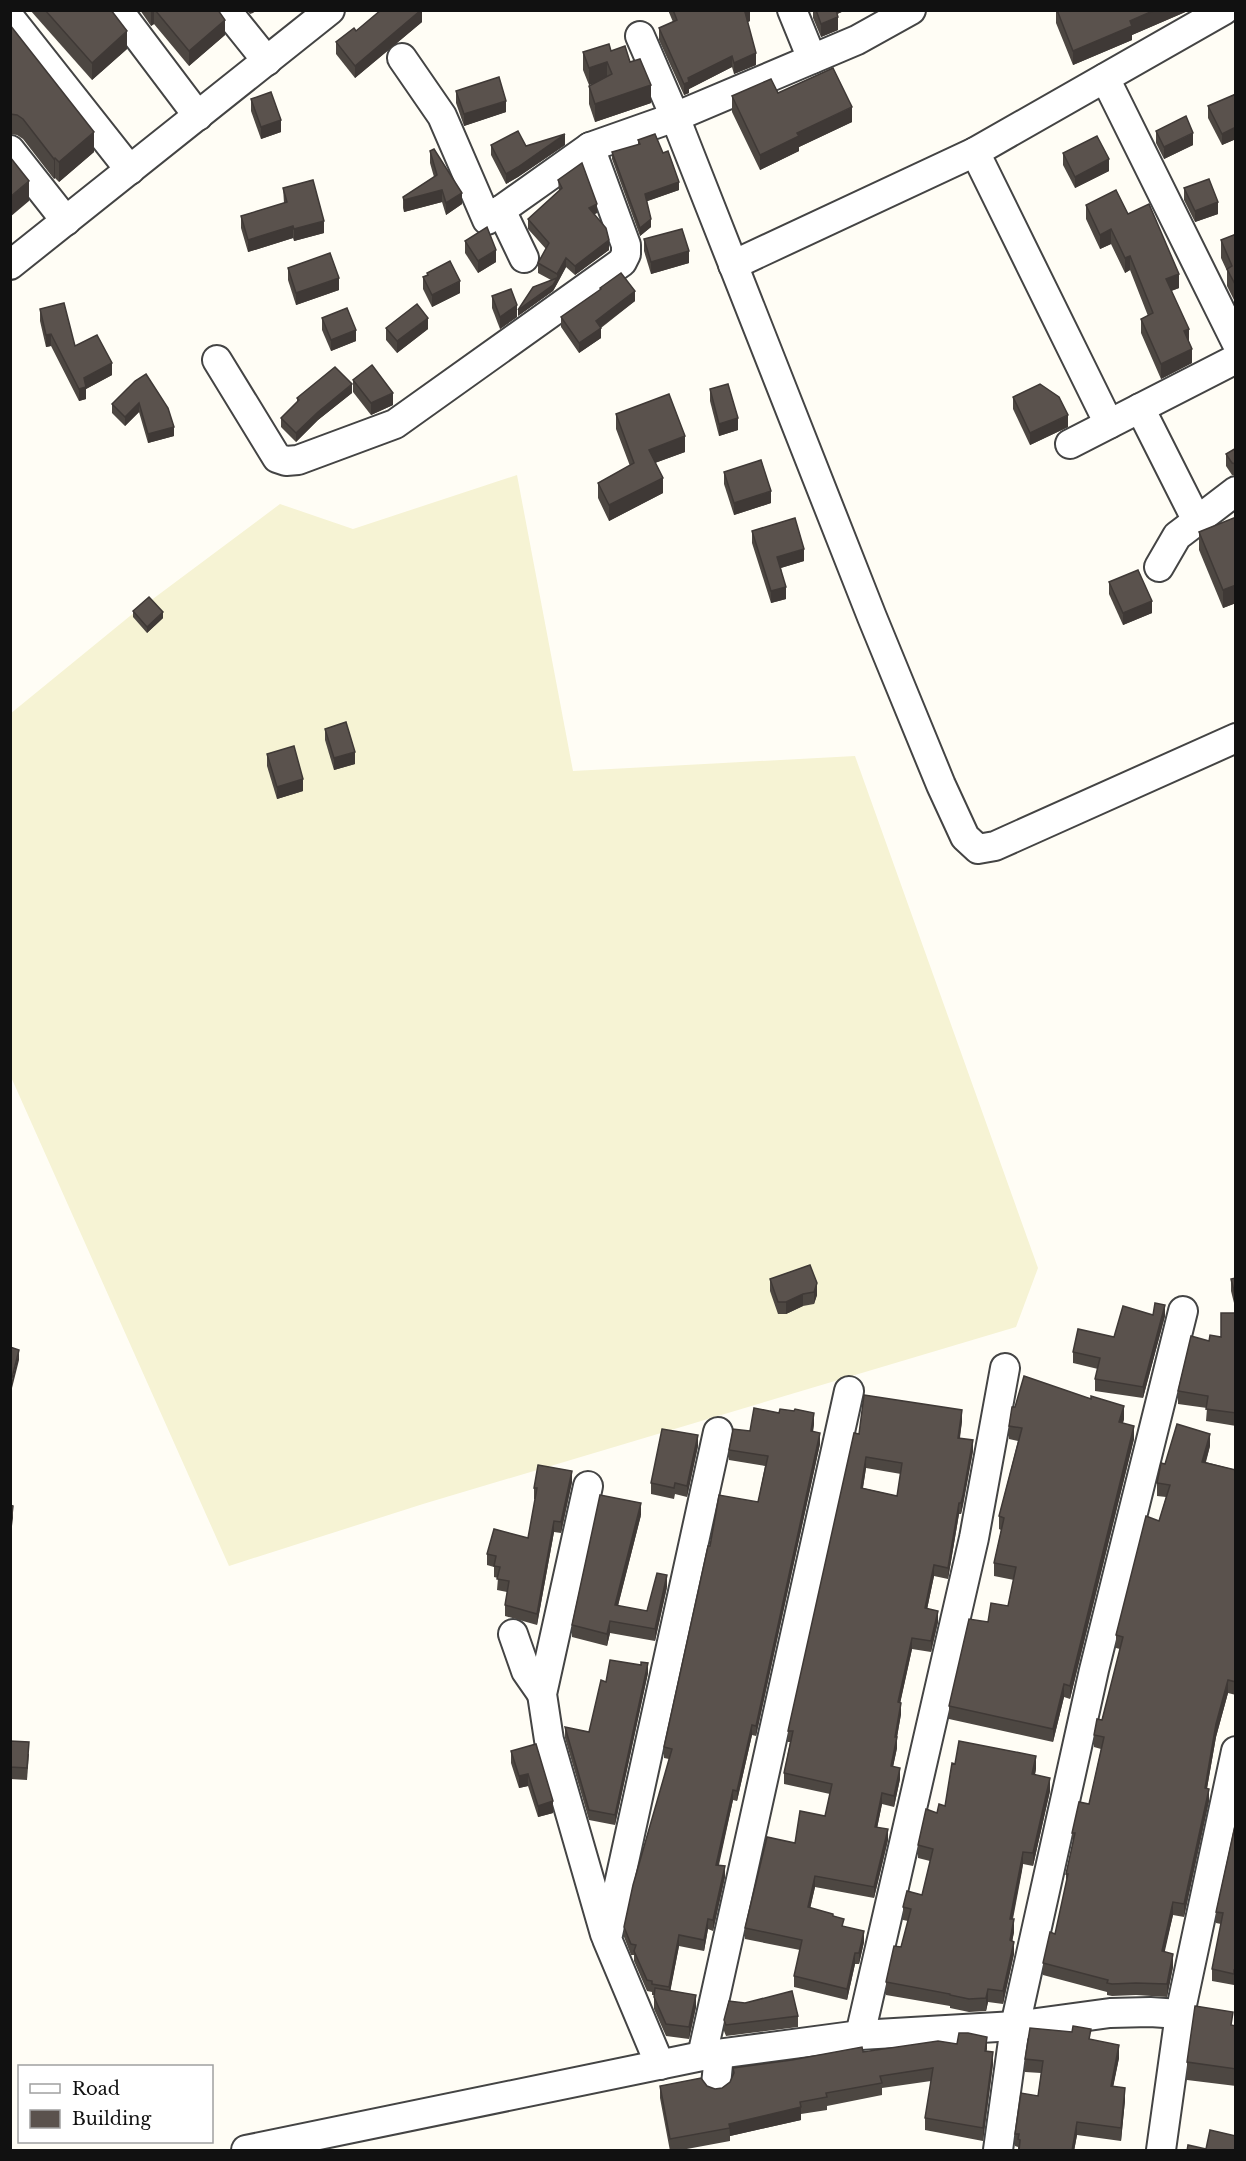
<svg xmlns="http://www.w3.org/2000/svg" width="1246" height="2161" viewBox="0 0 1246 2161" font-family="'Libre Baskerville',serif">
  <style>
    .farmland { fill: #f6f3d4 }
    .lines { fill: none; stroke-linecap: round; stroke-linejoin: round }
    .minor-casing { stroke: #444; stroke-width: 32 }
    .minor { stroke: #fff; stroke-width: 28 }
    .wall { fill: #4d4742; fill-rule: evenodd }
    .shaded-wall { fill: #3f3936 }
    .building { fill: #5a524d; stroke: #3f3936; stroke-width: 1.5; fill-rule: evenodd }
  </style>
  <rect width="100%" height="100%" fill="#fffdf5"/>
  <path class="farmland" d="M 517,475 L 573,771 L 855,756 L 1038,1268 L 1016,1327 L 423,1504 L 229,1566 L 11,1077 L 10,714 L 130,616 L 280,504 L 353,529 Z"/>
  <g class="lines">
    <defs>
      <g id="minor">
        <path d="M 118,10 L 198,116"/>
        <path d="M 226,10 L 267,61"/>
        <path d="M 792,10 L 812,59"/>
        <path d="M 911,10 L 857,40 L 675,117 L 872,617 L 941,785 L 965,837 L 978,849 L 995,846 L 1236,738"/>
        <path d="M 10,18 L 130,170"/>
        <path d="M 402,58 L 442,116 L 487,220 L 590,147 L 675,117 L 640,36"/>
        <path d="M 1105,78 L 1236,342"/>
        <path d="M 10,150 L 66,221"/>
        <path d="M 501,210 L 524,258"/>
        <path d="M 10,265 L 330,10"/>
        <path d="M 733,265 L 975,152"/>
        <path d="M 217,360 L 277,458 L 286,461 L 298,460 L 395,424 L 622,262 L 626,254 L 626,245 L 590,147"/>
        <path d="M 1140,408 L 1197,521"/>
        <path d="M 1109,424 L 975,152 L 1224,10"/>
        <path d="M 1070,444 L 1236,359"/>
        <path d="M 1159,567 L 1177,536 L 1236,491"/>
        <path d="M 588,1486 L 542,1694 L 549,1740 L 605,1934"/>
        <path d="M 513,1634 L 526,1671 L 542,1694"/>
        <path d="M 860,2035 L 974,1538 L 1005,1368"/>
        <path d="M 702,2056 L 849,1391"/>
        <path d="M 660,2065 L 607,1939 L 718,1432"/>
        <path d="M 716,2085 L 719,2054"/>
        <path d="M 246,2150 L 702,2056 L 860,2035 L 1015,2026 L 1110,2013 L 1150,2012 L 1180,2014"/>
        <path d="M 998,2150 L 1015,2026 L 1094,1670 L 1183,1311"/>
        <path d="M 1161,2150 L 1180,2014 L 1236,1751"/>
      </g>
    </defs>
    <use href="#minor" class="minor-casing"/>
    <use href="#minor" class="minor"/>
  </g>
  <g class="wall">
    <path d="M 30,10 L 111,10 L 127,49 L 92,80 Z"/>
    <path d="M 140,10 L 218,10 L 225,35 L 189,66 L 154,24 L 151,26 Z"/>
    <path d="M 247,10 L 257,10 L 253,13 L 250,14 Z"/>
    <path d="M 422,10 L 422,22 L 355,78 L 336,54 L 336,42 L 356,31 Z"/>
    <path d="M 668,10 L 750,10 L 750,21 L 748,22 L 756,65 L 734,74 L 732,67 L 689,89 L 689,93 L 684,95 L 659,40 L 659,28 L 673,22 Z"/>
    <path d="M 813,10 L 846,10 L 837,14 L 838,30 L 821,37 L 813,18 Z"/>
    <path d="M 1056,10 L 1190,10 L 1132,35 L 1132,40 L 1073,65 L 1056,23 Z"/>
    <path d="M 10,25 L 94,152 L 59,182 L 55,178 L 54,179 L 23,139 L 17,135 L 10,134 Z"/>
    <path d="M 611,51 L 630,62 L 651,103 L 595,122 L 589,104 L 589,86 L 594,83 L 589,85 L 583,70 L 583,52 Z"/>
    <path d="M 456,91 L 506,112 L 464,126 L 456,103 Z"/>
    <path d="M 1236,94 L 1236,139 L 1222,145 L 1208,118 L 1208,106 Z"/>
    <path d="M 732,96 L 852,122 L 799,147 L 799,151 L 760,170 L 732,112 Z"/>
    <path d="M 251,99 L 281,132 L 261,139 L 251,111 Z"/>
    <path d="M 1156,131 L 1193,145 L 1164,159 L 1156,143 Z"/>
    <path d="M 638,140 L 663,153 L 679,190 L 647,201 L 651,227 L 640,236 L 612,159 L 612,152 L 638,145 Z"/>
    <path d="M 491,145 L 526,146 L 565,145 L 518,177 L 506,184 L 491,155 Z"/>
    <path d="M 430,151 L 462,204 L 446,215 L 442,202 L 404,212 L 403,208 L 403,197 L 434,177 L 430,163 Z"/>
    <path d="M 1063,153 L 1109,171 L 1075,188 L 1063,165 Z"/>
    <path d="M 558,180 L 597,213 L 594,214 L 609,250 L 575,275 L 566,267 L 553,291 L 518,316 L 551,280 L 538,273 L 538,263 L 546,249 L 528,229 L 528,219 L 559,191 Z"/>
    <path d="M 283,188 L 324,233 L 294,241 L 293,238 L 248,252 L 241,228 L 241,216 L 284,203 Z"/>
    <path d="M 1184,188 L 1218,214 L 1195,222 L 1184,200 Z"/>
    <path d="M 1086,205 L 1128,214 L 1179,288 L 1171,291 L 1189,342 L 1192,363 L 1161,379 L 1141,333 L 1141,319 L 1148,316 L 1130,270 L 1125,273 L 1111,244 L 1100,249 L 1086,219 Z"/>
    <path d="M 1236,234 L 1236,304 L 1227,286 L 1227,271 L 1221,258 L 1221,240 Z"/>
    <path d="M 644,239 L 689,263 L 651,274 L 644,251 Z"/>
    <path d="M 465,241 L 496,262 L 478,273 L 465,253 Z"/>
    <path d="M 288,268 L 339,290 L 296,305 L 288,280 Z"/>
    <path d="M 427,273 L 460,293 L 432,307 L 423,289 L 423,277 L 427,276 Z"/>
    <path d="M 600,288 L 635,301 L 601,328 L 601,338 L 579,353 L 561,327 L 561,317 L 600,290 Z"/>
    <path d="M 492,296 L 517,317 L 500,329 L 492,308 Z"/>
    <path d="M 40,309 L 75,346 L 112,375 L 86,389 L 86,399 L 79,401 L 51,346 L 46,347 L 40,321 Z"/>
    <path d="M 322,318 L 356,341 L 331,351 L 322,330 Z"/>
    <path d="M 386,328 L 428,329 L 397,353 L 386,340 Z"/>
    <path d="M 353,380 L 393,405 L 371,415 L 353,392 Z"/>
    <path d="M 135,381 L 174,436 L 148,443 L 139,412 L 125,426 L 112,413 L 112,404 Z"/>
    <path d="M 710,389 L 738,430 L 719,436 L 710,401 Z"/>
    <path d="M 352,393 L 318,420 L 296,442 L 281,427 L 281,418 L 297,403 L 297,398 Z"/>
    <path d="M 1013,397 L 1068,427 L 1030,445 L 1013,409 Z"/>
    <path d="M 616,414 L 685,452 L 655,463 L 663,493 L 609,521 L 598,498 L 598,483 L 630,466 L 616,429 Z"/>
    <path d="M 1236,448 L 1236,476 L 1232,475 L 1226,466 L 1226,454 Z"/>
    <path d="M 724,472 L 771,503 L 734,515 L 724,484 Z"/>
    <path d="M 1236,517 L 1236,603 L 1223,608 L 1199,550 L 1199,532 Z"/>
    <path d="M 752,531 L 804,561 L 781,568 L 786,599 L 771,603 L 752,543 Z"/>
    <path d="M 1109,582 L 1152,613 L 1123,625 L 1109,594 Z"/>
    <path d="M 133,611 L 163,618 L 147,633 L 133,617 Z"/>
    <path d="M 325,729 L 355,764 L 334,770 L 325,740 Z"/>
    <path d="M 267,754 L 303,791 L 277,799 L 267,766 Z"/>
    <path d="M 810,1265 L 817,1295 L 814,1304 L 803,1306 L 786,1314 L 778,1314 L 770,1291 L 770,1279 Z"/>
    <path d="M 1236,1278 L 1236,1311 L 1231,1291 L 1231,1279 Z"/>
    <path d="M 1236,1313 L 1236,1426 L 1206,1421 L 1207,1408 L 1178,1404 L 1178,1391 L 1209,1341 L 1221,1337 Z"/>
    <path d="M 1153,1315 L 1165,1316 L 1143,1398 L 1095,1391 L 1095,1379 L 1098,1369 L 1073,1363 L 1073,1352 L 1114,1337 Z"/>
    <path d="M 1124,1419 L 1123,1423 L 1134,1439 L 1070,1699 L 1064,1697 L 1053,1742 L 949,1719 L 949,1706 L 988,1622 L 1008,1606 L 1014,1580 L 994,1576 L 994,1563 L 1001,1530 L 999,1529 L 999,1516 L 1018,1441 L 1009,1439 L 1009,1426 Z"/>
    <path d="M 962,1421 L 960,1438 L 973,1451 L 963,1506 L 961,1514 L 959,1514 L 948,1579 L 934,1576 L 927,1609 L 938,1622 L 931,1652 L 912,1649 L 900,1703 L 901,1714 L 897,1737 L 897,1748 L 893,1766 L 900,1779 L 894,1807 L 882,1804 L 877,1828 L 888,1840 L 874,1898 L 815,1887 L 810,1908 L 833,1916 L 844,1927 L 864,1942 L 859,1964 L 855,1964 L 847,2000 L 794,1987 L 794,1976 L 800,1950 L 745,1939 L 745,1928 L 795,1843 L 825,1816 L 830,1794 L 784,1784 L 784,1773 L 790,1742 L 788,1742 L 788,1731 L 859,1434 ZM 866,1468 L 901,1474 L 897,1496 L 863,1488 Z"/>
    <path d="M 814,1424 L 813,1432 L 820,1444 L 756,1736 L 752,1735 L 737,1801 L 733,1800 L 719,1865 L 725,1877 L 713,1931 L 708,1929 L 704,1951 L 679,1946 L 670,1991 L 696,2007 L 689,2039 L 666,2036 L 654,2009 L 654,1995 L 652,1995 L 652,1992 L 647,1991 L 634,1961 L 634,1955 L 631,1955 L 624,1937 L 624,1927 L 669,1759 L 664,1758 L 664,1747 L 710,1546 L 758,1502 L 765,1466 L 729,1460 L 729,1450 L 750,1431 Z"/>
    <path d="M 698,1446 L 687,1497 L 675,1494 L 674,1499 L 651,1494 L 651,1483 Z"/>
    <path d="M 1210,1446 L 1206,1462 L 1236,1470 L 1236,1695 L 1228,1693 L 1216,1737 L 1207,1788 L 1209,1801 L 1184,1917 L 1173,1915 L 1164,1952 L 1173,1967 L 1167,1997 L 1136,1995 L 1112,1996 L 1107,1995 L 1107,1992 L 1043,1975 L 1043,1963 L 1055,1934 L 1066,1885 L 1066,1874 L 1073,1845 L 1072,1833 L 1089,1804 L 1101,1749 L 1094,1747 L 1094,1735 L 1102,1720 L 1120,1649 L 1116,1648 L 1116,1635 L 1159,1521 L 1166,1497 L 1157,1496 L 1157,1483 L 1165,1464 Z"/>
    <path d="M 572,1482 L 561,1533 L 554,1532 L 537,1625 L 505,1616 L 505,1605 L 507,1592 L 497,1590 L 498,1578 L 494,1577 L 494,1567 L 487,1565 L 487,1554 L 528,1538 L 535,1499 L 534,1499 L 534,1488 Z"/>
    <path d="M 641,1515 L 618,1606 L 647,1611 L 667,1587 L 655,1641 L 610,1633 L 607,1646 L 572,1637 L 572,1625 Z"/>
    <path d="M 648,1673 L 615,1825 L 589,1820 L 565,1738 L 565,1727 L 589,1732 L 606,1682 Z"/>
    <path d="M 10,1741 L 29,1754 L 27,1780 L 10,1779 Z"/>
    <path d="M 511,1751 L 553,1801 L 553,1813 L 538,1817 L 528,1786 L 519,1788 L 511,1763 Z"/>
    <path d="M 1036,1769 L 1035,1775 L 1050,1791 L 1033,1866 L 1023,1864 L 1022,1871 L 1013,1919 L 1014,1932 L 1012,1941 L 1014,1954 L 1003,2004 L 988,2002 L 986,2011 L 969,2012 L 950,2008 L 950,2006 L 886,1995 L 886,1982 L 901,1947 L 908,1921 L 903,1920 L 903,1907 L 922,1895 L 930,1861 L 918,1858 L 918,1845 L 937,1813 L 945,1806 Z"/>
    <path d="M 1236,1821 L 1236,1982 L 1234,1982 L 1234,1985 L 1212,1981 L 1212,1969 L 1221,1924 L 1216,1923 L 1216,1912 Z"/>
    <path d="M 798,2016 L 798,2027 L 726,2036 L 724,2031 L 724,2020 Z"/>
    <path d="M 1236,2026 L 1236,2086 L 1187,2080 L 1187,2062 Z"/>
    <path d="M 1091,2040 L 1119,2058 L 1113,2086 L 1125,2100 L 1121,2141 L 1077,2135 L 1074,2151 L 1018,2151 L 1018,2147 L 1015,2146 L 1015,2134 L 1038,2096 L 1041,2073 L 1025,2072 L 1025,2059 Z"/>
    <path d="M 987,2051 L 993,2064 L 983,2141 L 925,2130 L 925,2118 L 931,2081 L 882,2088 L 882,2095 L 827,2106 L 827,2110 L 801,2114 L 801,2120 L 730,2136 L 730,2141 L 676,2151 L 670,2151 L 660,2098 L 660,2086 L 707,2086 L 715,2089 L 722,2088 L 730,2082 L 733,2074 L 733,2068 L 863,2052 Z"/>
  </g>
  <g class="shaded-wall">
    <path d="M 152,10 L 154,10 L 154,24 L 151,26 L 151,11 Z"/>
    <path d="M 421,10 L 422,10 L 422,22 L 355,78 L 355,66 Z"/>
    <path d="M 748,10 L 750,10 L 750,21 L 745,23 L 745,12 Z"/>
    <path d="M 833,10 L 846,10 L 833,16 Z"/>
    <path d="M 1155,10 L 1190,10 L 1132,35 L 1132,40 L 1073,65 L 1073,51 L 1130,21 Z"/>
    <path d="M 838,17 L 838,30 L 821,37 L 821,24 Z"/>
    <path d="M 225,20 L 225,35 L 189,66 L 189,51 Z"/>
    <path d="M 127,31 L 127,49 L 92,80 L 92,63 Z"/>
    <path d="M 756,53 L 756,65 L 734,74 L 734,63 Z"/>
    <path d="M 732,56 L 732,67 L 689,89 L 689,93 L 684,95 L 684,84 L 688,78 Z"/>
    <path d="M 607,62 L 607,79 L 589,85 L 589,68 Z"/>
    <path d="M 651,85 L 651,103 L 595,122 L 595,104 Z"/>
    <path d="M 506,101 L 506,112 L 464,126 L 464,114 Z"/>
    <path d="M 852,107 L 852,122 L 799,147 L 799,151 L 760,170 L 760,155 L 797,133 Z"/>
    <path d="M 281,120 L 281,132 L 261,139 L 261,127 Z"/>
    <path d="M 1236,127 L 1236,139 L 1222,145 L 1222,134 Z"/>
    <path d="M 94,132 L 94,152 L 59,182 L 59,162 Z"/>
    <path d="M 1193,133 L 1193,145 L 1164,159 L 1164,147 Z"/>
    <path d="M 565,134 L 565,145 L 518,177 L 506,184 L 506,174 Z"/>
    <path d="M 55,158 L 55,178 L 54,179 L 54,159 Z"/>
    <path d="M 1109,159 L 1109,171 L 1075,188 L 1075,177 Z"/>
    <path d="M 29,181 L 29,201 L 10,217 L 10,197 Z"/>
    <path d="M 679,182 L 679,190 L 645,202 L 645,194 Z"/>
    <path d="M 442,190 L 442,202 L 404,212 L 404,200 Z"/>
    <path d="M 462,193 L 462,204 L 446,215 L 446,203 Z"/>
    <path d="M 1218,202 L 1218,214 L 1195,222 L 1195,211 Z"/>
    <path d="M 597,204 L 597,213 L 589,217 L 589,208 Z"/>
    <path d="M 651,219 L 651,227 L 640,236 L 640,228 Z"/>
    <path d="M 324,221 L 324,233 L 294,241 L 294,229 Z"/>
    <path d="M 293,226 L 293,238 L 248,252 L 248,240 Z"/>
    <path d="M 1111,229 L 1111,244 L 1100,249 L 1100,235 Z"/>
    <path d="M 609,240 L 609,250 L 575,275 L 575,266 Z"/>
    <path d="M 496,250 L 496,262 L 478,273 L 478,261 Z"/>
    <path d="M 689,251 L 689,263 L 651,274 L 651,262 Z"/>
    <path d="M 1130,256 L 1130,270 L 1125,273 L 1125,258 Z"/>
    <path d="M 566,258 L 566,267 L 557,284 L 557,274 Z"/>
    <path d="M 1179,274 L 1179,288 L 1166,293 L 1166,279 Z"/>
    <path d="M 339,278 L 339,290 L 296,305 L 296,293 Z"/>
    <path d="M 557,278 L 557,284 L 553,291 L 518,316 L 518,310 Z"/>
    <path d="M 460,281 L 460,293 L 432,307 L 432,295 Z"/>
    <path d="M 635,291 L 635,301 L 597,330 L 601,328 L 601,338 L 579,353 L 579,343 L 596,321 Z"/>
    <path d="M 517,305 L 517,317 L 500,329 L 500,317 Z"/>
    <path d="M 428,318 L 428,329 L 397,353 L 397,341 Z"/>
    <path d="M 1189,329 L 1189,343 L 1184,331 Z"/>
    <path d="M 356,330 L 356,341 L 331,351 L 331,340 Z"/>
    <path d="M 51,334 L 51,346 L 46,347 L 46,335 Z"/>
    <path d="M 1192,349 L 1192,363 L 1161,379 L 1161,364 Z"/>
    <path d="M 112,363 L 112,375 L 86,389 L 86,399 L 79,401 L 79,389 L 84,378 Z"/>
    <path d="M 352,384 L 352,393 L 318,420 L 296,442 L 296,433 L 318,412 Z"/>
    <path d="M 393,393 L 393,405 L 371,415 L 371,403 Z"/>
    <path d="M 139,403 L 139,412 L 125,426 L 125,417 Z"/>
    <path d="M 1068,415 L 1068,427 L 1030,445 L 1030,433 Z"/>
    <path d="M 738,418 L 738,430 L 719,436 L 719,424 Z"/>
    <path d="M 174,427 L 174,436 L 148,443 L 148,434 Z"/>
    <path d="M 685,436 L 685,452 L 649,465 L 649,450 Z"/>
    <path d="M 663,478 L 663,493 L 609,521 L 609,505 Z"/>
    <path d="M 771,491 L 771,503 L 734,515 L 734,503 Z"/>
    <path d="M 804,549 L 804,561 L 777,569 L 777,557 Z"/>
    <path d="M 1236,585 L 1236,603 L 1223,608 L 1223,590 Z"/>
    <path d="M 786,587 L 786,599 L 771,603 L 771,591 Z"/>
    <path d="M 1152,601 L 1152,613 L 1123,625 L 1123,613 Z"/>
    <path d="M 163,612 L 163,618 L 147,633 L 147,627 Z"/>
    <path d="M 355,752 L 355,764 L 334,770 L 334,758 Z"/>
    <path d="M 303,779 L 303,791 L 277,799 L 277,787 Z"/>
    <path d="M 817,1283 L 817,1295 L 814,1304 L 814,1292 Z"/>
    <path d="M 803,1294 L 803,1306 L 786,1314 L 786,1302 Z"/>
    <path d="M 1165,1305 L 1165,1316 L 1143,1398 L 1143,1387 Z"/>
    <path d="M 19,1350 L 19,1360 L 10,1396 L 11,1384 Z"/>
    <path d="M 1124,1406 L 1124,1419 L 1119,1435 L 1119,1422 Z"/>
    <path d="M 962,1410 L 962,1421 L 958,1449 L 958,1438 Z"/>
    <path d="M 814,1413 L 814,1424 L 811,1442 L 811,1431 Z"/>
    <path d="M 1134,1426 L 1134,1439 L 1070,1699 L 1070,1686 Z"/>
    <path d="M 820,1433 L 820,1444 L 756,1736 L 756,1726 Z"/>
    <path d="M 1210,1434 L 1210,1446 L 1202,1474 L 1202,1462 Z"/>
    <path d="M 698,1435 L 698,1446 L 687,1497 L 687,1486 Z"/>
    <path d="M 973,1440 L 973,1451 L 961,1514 L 961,1503 Z"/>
    <path d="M 866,1457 L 866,1468 L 861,1499 L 861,1488 Z"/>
    <path d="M 572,1471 L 572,1482 L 561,1533 L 561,1522 Z"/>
    <path d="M 641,1503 L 641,1515 L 615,1617 L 615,1605 Z"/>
    <path d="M 959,1503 L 959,1514 L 948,1579 L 948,1568 Z"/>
    <path d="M 13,1506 L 13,1518 L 11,1534 L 11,1523 Z"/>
    <path d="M 554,1521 L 554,1532 L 537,1625 L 537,1614 Z"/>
    <path d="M 934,1565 L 934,1576 L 925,1619 L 925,1608 Z"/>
    <path d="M 667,1575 L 667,1587 L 655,1641 L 655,1629 Z"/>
    <path d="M 938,1611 L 938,1622 L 931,1652 L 931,1641 Z"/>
    <path d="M 610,1621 L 610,1633 L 607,1646 L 607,1634 Z"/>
    <path d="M 912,1638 L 912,1649 L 898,1713 L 898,1702 Z"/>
    <path d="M 648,1663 L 648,1673 L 615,1825 L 615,1815 Z"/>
    <path d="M 1228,1680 L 1228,1693 L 1216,1737 L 1205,1800 L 1205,1788 L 1216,1724 Z"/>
    <path d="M 1064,1684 L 1064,1697 L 1053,1742 L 1053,1729 Z"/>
    <path d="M 901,1703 L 901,1714 L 897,1737 L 897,1748 L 891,1777 L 891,1766 Z"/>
    <path d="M 752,1725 L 752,1735 L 737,1801 L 737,1791 Z"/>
    <path d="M 1036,1756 L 1036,1769 L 1032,1787 L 1032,1774 Z"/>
    <path d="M 900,1768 L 900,1779 L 894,1807 L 894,1796 Z"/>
    <path d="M 528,1774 L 528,1786 L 519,1788 L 519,1776 Z"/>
    <path d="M 1050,1778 L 1050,1791 L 1033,1866 L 1033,1853 Z"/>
    <path d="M 1209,1789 L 1209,1801 L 1184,1917 L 1184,1904 Z"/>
    <path d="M 733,1790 L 733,1800 L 716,1875 L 716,1865 Z"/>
    <path d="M 882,1793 L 882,1804 L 875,1838 L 875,1827 Z"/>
    <path d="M 553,1801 L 553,1813 L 538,1817 L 538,1806 Z"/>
    <path d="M 888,1829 L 888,1840 L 874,1898 L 874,1887 Z"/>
    <path d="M 1023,1852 L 1023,1864 L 1010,1931 L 1010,1919 Z"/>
    <path d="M 725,1866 L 725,1877 L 713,1931 L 713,1920 Z"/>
    <path d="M 815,1876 L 815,1887 L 808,1918 L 808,1907 Z"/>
    <path d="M 1173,1902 L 1173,1915 L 1162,1964 L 1162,1951 Z"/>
    <path d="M 708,1919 L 708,1929 L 704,1951 L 704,1940 Z"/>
    <path d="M 1014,1919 L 1014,1932 L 1010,1953 L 1010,1940 Z"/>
    <path d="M 864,1931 L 864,1942 L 859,1964 L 859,1953 Z"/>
    <path d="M 679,1935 L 679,1946 L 669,1998 L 669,1987 Z"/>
    <path d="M 1014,1942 L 1014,1954 L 1003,2004 L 1003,1991 Z"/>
    <path d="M 855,1953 L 855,1964 L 847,2000 L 847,1989 Z"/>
    <path d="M 1173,1954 L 1173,1967 L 1167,1997 L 1167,1984 Z"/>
    <path d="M 988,1989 L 988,2002 L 986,2011 L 986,1998 Z"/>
    <path d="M 696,1995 L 696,2007 L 689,2039 L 689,2027 Z"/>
    <path d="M 987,2037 L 987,2049 L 985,2063 L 985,2051 Z"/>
    <path d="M 1119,2045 L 1119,2058 L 1111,2098 L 1111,2086 Z"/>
    <path d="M 993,2052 L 993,2064 L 983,2141 L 983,2128 Z"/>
    <path d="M 1125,2088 L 1125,2100 L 1121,2141 L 1121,2128 Z"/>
    <path d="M 801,2107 L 801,2120 L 730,2136 L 729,2124 Z"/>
    <path d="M 1077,2122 L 1077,2135 L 1074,2151 L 1072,2151 Z"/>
  </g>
  <g class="building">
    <path d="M 45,10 L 111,10 L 127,31 L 92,63 Z"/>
    <path d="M 155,10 L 218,10 L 225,20 L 189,51 Z"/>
    <path d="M 381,10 L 421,10 L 355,66 L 336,42 L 354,28 L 356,31 Z"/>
    <path d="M 673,10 L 748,10 L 745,12 L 756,53 L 734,63 L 732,56 L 688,78 L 689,82 L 684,84 L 659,28 L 677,20 Z"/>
    <path d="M 816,10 L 836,10 L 838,17 L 821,24 Z"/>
    <path d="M 1057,10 L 1155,10 L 1130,21 L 1132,26 L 1073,51 Z"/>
    <path d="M 10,25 L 94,132 L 59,162 L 55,158 L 54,159 L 23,119 L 17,115 L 10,114 Z"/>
    <path d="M 609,44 L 611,51 L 625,46 L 630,62 L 640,59 L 651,85 L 595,104 L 589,86 L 612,74 L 607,62 L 589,68 L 583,52 Z"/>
    <path d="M 833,68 L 852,107 L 797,133 L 799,136 L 760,155 L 732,96 L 771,79 L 778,93 Z"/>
    <path d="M 499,77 L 506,101 L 464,114 L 456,91 Z"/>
    <path d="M 271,92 L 281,120 L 261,127 L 251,99 Z"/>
    <path d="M 1236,94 L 1236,127 L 1222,134 L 1208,106 Z"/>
    <path d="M 1186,116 L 1193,133 L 1164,147 L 1156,131 Z"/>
    <path d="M 518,131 L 526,146 L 565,134 L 518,167 L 506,174 L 491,145 Z"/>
    <path d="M 655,134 L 663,153 L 668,151 L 679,182 L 645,194 L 651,219 L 640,228 L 612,152 L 640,144 L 638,140 Z"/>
    <path d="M 1097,136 L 1109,159 L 1075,177 L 1063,153 Z"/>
    <path d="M 434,149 L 462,193 L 446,203 L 442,190 L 404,200 L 403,197 L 437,175 L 430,151 Z"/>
    <path d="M 10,157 L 29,181 L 10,197 Z"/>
    <path d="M 582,163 L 597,204 L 589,208 L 606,228 L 609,240 L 575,266 L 566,258 L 557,274 L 538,263 L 549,243 L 528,219 L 562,188 L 558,180 Z"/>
    <path d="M 1209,179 L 1218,202 L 1195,211 L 1184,188 Z"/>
    <path d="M 313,180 L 324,221 L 294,229 L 293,226 L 248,240 L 241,216 L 287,202 L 283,188 Z"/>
    <path d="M 1116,190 L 1128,214 L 1149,204 L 1179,274 L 1166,279 L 1189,329 L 1184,331 L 1192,349 L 1161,364 L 1141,319 L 1153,313 L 1130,256 L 1125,258 L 1111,229 L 1100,235 L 1086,205 Z"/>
    <path d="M 487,227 L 496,250 L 478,261 L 465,241 Z"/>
    <path d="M 682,229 L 689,251 L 651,262 L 644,239 Z"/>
    <path d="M 1236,234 L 1236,286 L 1227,269 L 1232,266 L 1221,240 Z"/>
    <path d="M 330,253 L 339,278 L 296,293 L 288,268 Z"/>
    <path d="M 450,261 L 460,281 L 432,295 L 423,277 L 428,275 L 427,273 Z"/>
    <path d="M 621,273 L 635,291 L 596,321 L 601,328 L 579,343 L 561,317 L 601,289 L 600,288 Z"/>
    <path d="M 557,278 L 553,285 L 518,310 L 533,287 Z"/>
    <path d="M 511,289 L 517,305 L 500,317 L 492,296 Z"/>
    <path d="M 64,303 L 75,346 L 97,335 L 112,363 L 84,378 L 86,387 L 79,389 L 51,334 L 46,335 L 40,309 Z"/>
    <path d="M 417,304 L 428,318 L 397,341 L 386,328 Z"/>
    <path d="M 347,308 L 356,330 L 331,340 L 322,318 Z"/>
    <path d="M 372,365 L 393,393 L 371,403 L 353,380 Z"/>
    <path d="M 335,367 L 352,384 L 318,412 L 296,433 L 281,418 L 299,400 L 297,398 Z"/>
    <path d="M 146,374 L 168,408 L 174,427 L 148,434 L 139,403 L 125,417 L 112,404 L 135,381 Z"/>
    <path d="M 728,384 L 738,418 L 719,424 L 710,389 Z"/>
    <path d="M 1040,384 L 1059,397 L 1068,415 L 1030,433 L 1013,397 Z"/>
    <path d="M 669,394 L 685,436 L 649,450 L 663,478 L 609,505 L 598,483 L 634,463 L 616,414 Z"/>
    <path d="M 1236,448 L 1236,464 L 1232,463 L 1226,454 Z"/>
    <path d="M 761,460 L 771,491 L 734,503 L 724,472 Z"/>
    <path d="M 1236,517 L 1236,585 L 1223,590 L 1199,532 Z"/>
    <path d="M 795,518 L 804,549 L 777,557 L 786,587 L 771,591 L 752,531 Z"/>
    <path d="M 1138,570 L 1152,601 L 1123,613 L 1109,582 Z"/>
    <path d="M 149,597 L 163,612 L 147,627 L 133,611 Z"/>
    <path d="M 346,722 L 355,752 L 334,758 L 325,729 Z"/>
    <path d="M 294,746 L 303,779 L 277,787 L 267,754 Z"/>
    <path d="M 810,1265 L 817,1283 L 814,1292 L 803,1294 L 786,1302 L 778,1302 L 770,1279 Z"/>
    <path d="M 1236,1278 L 1236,1299 L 1231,1279 Z"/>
    <path d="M 1155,1303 L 1165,1305 L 1143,1387 L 1095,1379 L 1100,1358 L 1073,1352 L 1078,1329 L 1114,1337 L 1123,1306 L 1153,1315 Z"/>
    <path d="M 1221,1313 L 1236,1313 L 1236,1413 L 1206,1409 L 1208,1396 L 1178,1391 L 1191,1336 L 1209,1341 L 1210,1335 L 1221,1337 Z"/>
    <path d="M 10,1347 L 19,1350 L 10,1386 Z"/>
    <path d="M 1024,1376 L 1091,1399 L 1091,1396 L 1124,1406 L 1119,1422 L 1134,1426 L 1070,1686 L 1064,1684 L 1053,1729 L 949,1706 L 969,1619 L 988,1622 L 991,1603 L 1008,1606 L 1016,1567 L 994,1563 L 1004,1518 L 999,1516 L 1022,1428 L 1009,1426 L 1012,1407 L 1015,1407 Z"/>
    <path d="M 864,1395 L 962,1410 L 958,1438 L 973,1440 L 963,1495 L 961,1503 L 959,1503 L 948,1568 L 934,1565 L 925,1608 L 938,1611 L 931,1641 L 912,1638 L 898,1702 L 901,1703 L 895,1737 L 897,1737 L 891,1766 L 900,1768 L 894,1796 L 882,1793 L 875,1827 L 888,1829 L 874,1887 L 815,1876 L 808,1907 L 833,1914 L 833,1916 L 844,1919 L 842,1926 L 864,1931 L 859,1953 L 855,1953 L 847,1989 L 794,1976 L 802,1940 L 745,1928 L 767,1837 L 795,1843 L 800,1811 L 825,1816 L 832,1784 L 784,1773 L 793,1731 L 788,1731 L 854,1433 L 859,1434 ZM 866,1457 L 902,1463 L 897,1496 L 861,1488 Z"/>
    <path d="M 754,1408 L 779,1413 L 780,1409 L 794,1411 L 795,1409 L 814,1413 L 811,1431 L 820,1433 L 756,1726 L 752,1725 L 737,1791 L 733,1790 L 716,1865 L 725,1866 L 713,1920 L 708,1919 L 704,1940 L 679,1935 L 669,1987 L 652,1984 L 652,1981 L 647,1980 L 634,1951 L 636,1945 L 631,1944 L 624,1927 L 633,1885 L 672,1749 L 664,1747 L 708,1546 L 710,1546 L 719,1495 L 758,1502 L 768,1456 L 729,1450 L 733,1429 L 750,1431 Z"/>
    <path d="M 1177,1424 L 1210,1434 L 1202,1462 L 1236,1470 L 1236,1682 L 1228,1680 L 1216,1724 L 1205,1788 L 1209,1789 L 1184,1904 L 1173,1902 L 1162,1951 L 1173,1954 L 1167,1984 L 1136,1983 L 1112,1984 L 1107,1983 L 1108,1980 L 1043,1963 L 1050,1932 L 1055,1934 L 1068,1874 L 1066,1874 L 1075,1833 L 1072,1833 L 1079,1802 L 1089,1804 L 1104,1737 L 1094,1735 L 1097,1719 L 1102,1720 L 1123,1637 L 1116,1635 L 1146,1516 L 1159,1521 L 1170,1485 L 1157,1483 L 1161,1463 L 1165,1464 Z"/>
    <path d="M 662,1429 L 698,1435 L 687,1486 L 675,1483 L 674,1488 L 651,1483 Z"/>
    <path d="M 538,1465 L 572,1471 L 561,1522 L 554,1521 L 537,1614 L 505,1605 L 509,1581 L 497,1579 L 500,1567 L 494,1566 L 496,1556 L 487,1554 L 494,1529 L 528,1538 L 537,1488 L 534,1488 Z"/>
    <path d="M 600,1495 L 641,1503 L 615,1605 L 647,1611 L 657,1573 L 667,1575 L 655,1629 L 610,1621 L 607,1634 L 572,1625 Z"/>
    <path d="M 10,1505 L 13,1506 L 11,1523 L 10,1523 Z"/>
    <path d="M 610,1660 L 641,1665 L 641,1662 L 648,1663 L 615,1815 L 589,1810 L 565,1727 L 589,1732 L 601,1680 L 606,1682 Z"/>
    <path d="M 10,1741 L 29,1742 L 27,1768 L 10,1767 Z"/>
    <path d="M 959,1741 L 1036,1756 L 1032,1774 L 1050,1778 L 1033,1853 L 1023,1852 L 1022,1858 L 1010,1919 L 1014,1919 L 1010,1940 L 1014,1942 L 1003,1991 L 988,1989 L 986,1998 L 969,1999 L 950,1995 L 950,1994 L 886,1982 L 894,1946 L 901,1947 L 911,1909 L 903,1907 L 907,1891 L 922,1895 L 933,1849 L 918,1845 L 926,1809 L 937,1813 L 939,1804 L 945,1806 L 952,1763 L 955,1764 Z"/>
    <path d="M 536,1744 L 553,1801 L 538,1806 L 528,1774 L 519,1776 L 511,1751 Z"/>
    <path d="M 1236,1821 L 1236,1970 L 1234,1970 L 1234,1974 L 1212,1969 L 1223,1913 L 1216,1912 Z"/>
    <path d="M 655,1988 L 696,1995 L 689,2027 L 666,2024 L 654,1997 Z"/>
    <path d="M 792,1991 L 798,2016 L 726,2025 L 724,2020 L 729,2001 L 745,2003 Z"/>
    <path d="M 1195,2006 L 1233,2012 L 1231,2025 L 1236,2026 L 1236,2069 L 1187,2062 Z"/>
    <path d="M 1073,2026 L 1091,2029 L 1089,2039 L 1119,2045 L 1111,2086 L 1125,2088 L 1121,2128 L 1077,2122 L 1072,2151 L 1019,2151 L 1020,2140 L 1018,2139 L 1019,2134 L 1015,2134 L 1021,2093 L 1038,2096 L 1043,2061 L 1025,2059 L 1030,2028 L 1072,2032 Z"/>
    <path d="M 959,2033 L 968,2033 L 987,2037 L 985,2051 L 993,2052 L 983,2128 L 925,2118 L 933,2068 L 880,2076 L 882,2083 L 826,2093 L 827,2097 L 800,2102 L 801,2107 L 729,2124 L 730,2128 L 670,2139 L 660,2086 L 701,2078 L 707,2086 L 715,2089 L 722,2088 L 730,2082 L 734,2073 L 733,2068 L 792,2060 L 862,2047 L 863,2052 L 938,2041 L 957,2044 Z"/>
    <path d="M 1210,2130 L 1236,2136 L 1236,2151 L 1187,2151 L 1188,2145 L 1206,2149 Z"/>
  </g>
  <rect width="1246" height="2161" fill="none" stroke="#111111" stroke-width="24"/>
  <rect x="18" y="2065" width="195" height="78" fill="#ffffff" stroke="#a0a0a0" stroke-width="1.5"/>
  <rect x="30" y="2084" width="30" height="9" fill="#ffffff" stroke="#a0a0a0" stroke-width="1.5"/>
  <text x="72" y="2095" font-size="18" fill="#111111">Road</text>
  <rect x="30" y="2110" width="30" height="18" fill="#5a524d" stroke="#a0a0a0" stroke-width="1.5"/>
  <text x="72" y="2125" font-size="18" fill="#111111">Building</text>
</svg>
